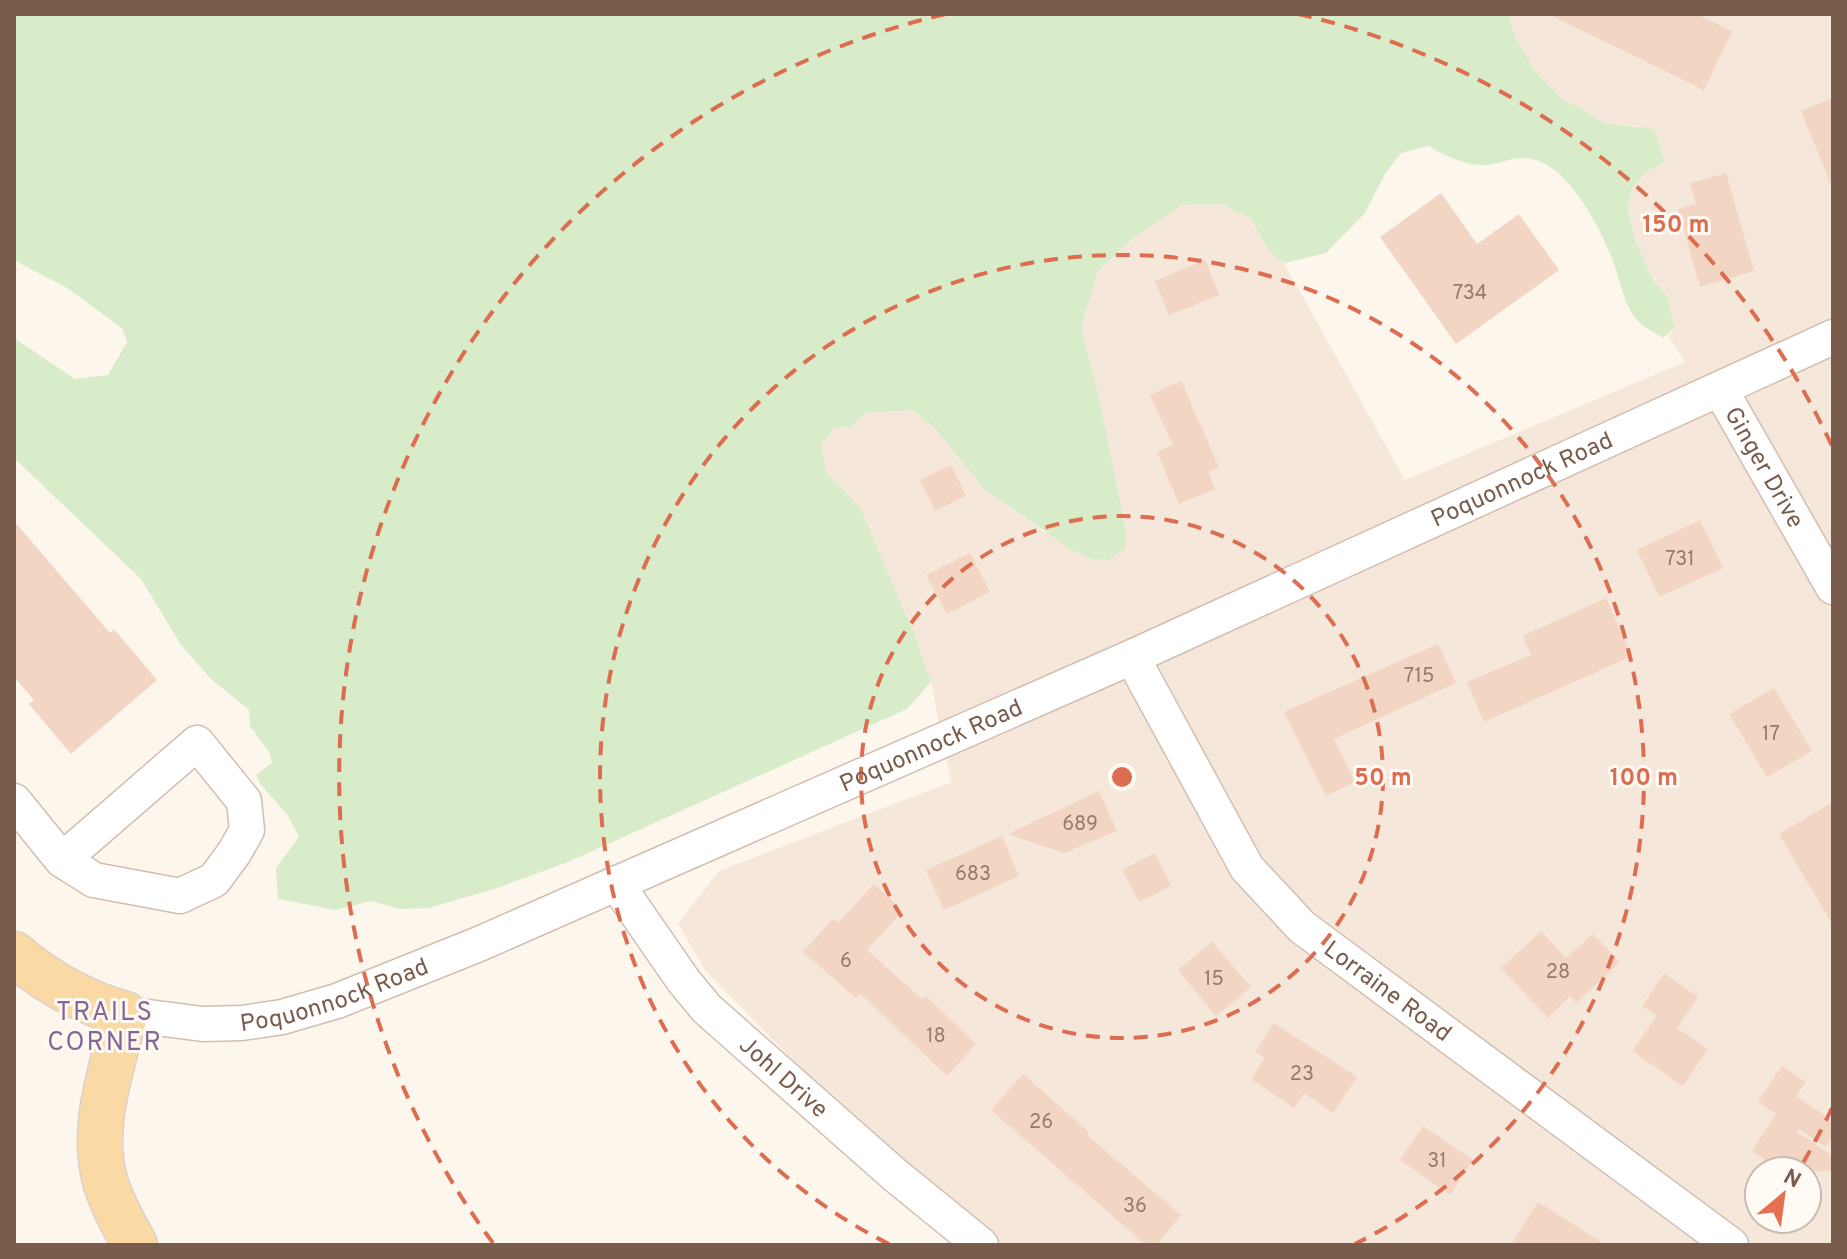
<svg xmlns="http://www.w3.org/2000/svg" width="1847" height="1259" viewBox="0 0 1847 1259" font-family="Overpass,sans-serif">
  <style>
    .residential { fill: #f5e8da; fill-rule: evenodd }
    .green { fill: #d8ecc9 }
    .building { fill: #f3d5c3 }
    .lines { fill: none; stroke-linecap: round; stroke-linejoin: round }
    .minor-casing { stroke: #d1beb0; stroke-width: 37 }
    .major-casing { stroke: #dad1cd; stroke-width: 47 }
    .minor { stroke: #fff; stroke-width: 34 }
    .major { stroke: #fbd9a5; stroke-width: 44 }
    .ring { fill: none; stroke: #dc6d51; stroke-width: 4; stroke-dasharray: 14 10 }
    .labels { text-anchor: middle; stroke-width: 6; stroke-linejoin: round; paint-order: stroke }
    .number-label { font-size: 20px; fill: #987a6a }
    .street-label { font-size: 24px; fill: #7a5c4d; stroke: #fffaf3 }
    .neighbourhood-label { font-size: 26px; letter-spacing: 2px; fill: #846695; stroke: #fffaf3 }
    .centre { fill: #dc6d51; stroke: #fffaf3; stroke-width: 4 }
    .ring-label { font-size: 24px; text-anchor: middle; font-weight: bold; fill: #dc6d51; stroke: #fffaf3; stroke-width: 6; stroke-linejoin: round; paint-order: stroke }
  </style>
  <rect width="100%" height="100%" fill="#fdf6ec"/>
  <path class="residential" d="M 1508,14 L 1833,14 L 1833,1245 L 973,1245 L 704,969 L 678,923 L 719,871 L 951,782 L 931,682 L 915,636 L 860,507 L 827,473 L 821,445 L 834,428 L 851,427 L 866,413 L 912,410 L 933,426 L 985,490 L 1045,533 L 1126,529 L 1097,388 L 1081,328 L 1098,271 L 1133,238 L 1180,205 L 1222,204 L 1250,218 L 1270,252 L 1284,263 L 1405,480 L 1685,362 L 1668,336 L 1674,328 L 1668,297 L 1653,280 L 1635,239 L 1628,209 L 1632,188 L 1647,171 L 1639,126 L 1605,123 L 1560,97 L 1535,71 L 1516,38 ZM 1759,1171 L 1807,1171 L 1807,1219 L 1759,1219 Z"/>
  <path class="green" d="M 14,14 L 1508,14 L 1516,38 L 1535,71 L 1560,97 L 1605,123 L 1654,129 L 1665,162 L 1647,171 L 1632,188 L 1628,209 L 1635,239 L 1653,280 L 1668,297 L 1674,328 L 1663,338 C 1655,333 1644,328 1638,321 C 1626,308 1623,292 1618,276 C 1608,242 1578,181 1545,164 C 1517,149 1503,167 1479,165 C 1460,163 1444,155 1428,146 L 1401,153 L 1385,174 L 1365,213 L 1326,253 L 1284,263 L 1270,252 L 1250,218 L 1222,204 L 1181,205 L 1133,238 L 1098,271 L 1081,328 L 1097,388 L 1126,529 L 1126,548 L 1108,560 L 1092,559 L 1072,550 L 985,490 L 933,426 L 912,410 L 866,413 L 851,427 L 834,428 L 821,445 L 827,473 L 860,507 L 915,636 L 931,682 L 907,709 L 568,862 L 500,887 L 429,908 L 400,909 L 371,901 L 336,910 L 278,899 L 276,868 L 299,837 L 287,814 L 260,784 L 256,775 L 272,763 L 269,752 L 250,726 L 249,710 L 211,679 L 181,645 L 141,579 L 14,458 L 14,338 L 75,379 L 108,375 L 127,342 L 122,328 L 67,288 L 14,260 Z"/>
  <g class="building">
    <path d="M 1548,14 L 1697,14 L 1732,31 L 1704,90 Z"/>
    <path d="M 1833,98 L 1833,187 L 1832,187 L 1801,111 Z"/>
    <path d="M 1726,173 L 1754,271 L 1700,287 L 1678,209 L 1696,204 L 1690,183 Z"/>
    <path d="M 1441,193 L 1477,244 L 1519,214 L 1559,270 L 1456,344 L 1380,237 Z"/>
    <path d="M 1205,260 L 1219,295 L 1169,315 L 1155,281 Z"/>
    <path d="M 1181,381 L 1219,467 L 1208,472 L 1215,489 L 1179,504 L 1157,452 L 1173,445 L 1150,395 Z"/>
    <path d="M 951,465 L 966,496 L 935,511 L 920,480 Z"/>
    <path d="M 1700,520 L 1723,568 L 1659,597 L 1637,550 Z"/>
    <path d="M 14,521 L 110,633 L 114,629 L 157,680 L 71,754 L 29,704 L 34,700 L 14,677 Z"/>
    <path d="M 970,553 L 990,592 L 947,614 L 926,575 Z"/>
    <path d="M 1606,598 L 1632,656 L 1484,722 L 1467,682 L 1531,655 L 1523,636 Z"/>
    <path d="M 1438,644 L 1456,683 L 1334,739 L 1355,782 L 1326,796 L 1284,712 Z"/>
    <path d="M 1774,688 L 1812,751 L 1767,777 L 1729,714 Z"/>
    <path d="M 1099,791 L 1117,831 L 1064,853 L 1008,834 Z"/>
    <path d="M 1833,802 L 1833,926 L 1779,834 Z"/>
    <path d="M 1002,836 L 1019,876 L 944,910 L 926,870 Z"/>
    <path d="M 1155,853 L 1171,886 L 1139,902 L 1122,870 Z"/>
    <path d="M 874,884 L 903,911 L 867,950 L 922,999 L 926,996 L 976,1044 L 947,1076 L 860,993 L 856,998 L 803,952 L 833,919 L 838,923 Z"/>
    <path d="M 1541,931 L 1566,958 L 1593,934 L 1620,962 L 1576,1003 L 1570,996 L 1548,1018 L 1501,968 Z"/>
    <path d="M 1212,942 L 1251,987 L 1216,1016 L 1178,970 Z"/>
    <path d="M 1664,973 L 1698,997 L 1677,1028 L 1708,1049 L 1683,1086 L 1632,1051 L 1657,1016 L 1642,1006 Z"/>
    <path d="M 1274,1023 L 1357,1077 L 1333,1113 L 1304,1093 L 1294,1108 L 1251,1079 L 1265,1058 L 1255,1052 Z"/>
    <path d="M 1782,1066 L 1806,1082 L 1796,1096 L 1833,1121 L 1833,1136 L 1826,1147 L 1799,1129 L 1797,1132 L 1833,1156 L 1833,1171 L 1781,1171 L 1752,1151 L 1776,1114 L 1758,1102 Z"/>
    <path d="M 1023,1074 L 1089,1132 L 1087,1135 L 1181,1215 L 1156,1245 L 1146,1245 L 991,1110 Z"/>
    <path d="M 1423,1126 L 1473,1160 L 1450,1195 L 1400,1160 Z"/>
    <path d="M 1538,1202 L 1606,1245 L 1511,1245 Z"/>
  </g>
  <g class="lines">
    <defs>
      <g id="minor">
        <path id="s1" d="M 1720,389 L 1833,587"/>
        <path id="s2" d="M 1132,657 L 1247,868 L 1302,927 L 1731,1245"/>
        <path d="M 14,801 L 62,860 L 94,880 L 180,896 L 214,880 L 234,853 L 247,830 L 244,801 L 197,743 L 62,860"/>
        <path id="s3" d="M 616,883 L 683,980 L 707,1009 L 895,1175 L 981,1245"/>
        <path id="s4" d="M 125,1014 L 203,1024 L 242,1023 L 282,1017 L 337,1001 L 479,944 L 1132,657 L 1833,337"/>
      </g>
      <path id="major" d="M 14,954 C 46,981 84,1003 125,1014 C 112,1068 89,1129 106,1184 C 113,1206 124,1225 135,1245"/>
    </defs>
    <use href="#minor" class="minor-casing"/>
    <use href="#major" class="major-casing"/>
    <use href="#minor" class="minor"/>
    <use href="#major" class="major"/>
  </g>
  <g class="ring">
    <circle cx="1122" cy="777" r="261"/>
    <path d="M889 1244A522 522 0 1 1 1355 1244"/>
    <path d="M1832 1108A783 783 0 0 1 1800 1168M493 1243A783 783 0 0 1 946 14M1298 14A783 783 0 0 1 1832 446"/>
  </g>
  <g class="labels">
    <g class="number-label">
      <text x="1470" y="299">734</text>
      <text x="1680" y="565">731</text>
      <text x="1419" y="682">715</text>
      <text x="1771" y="740">17</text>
      <text x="1080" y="830">689</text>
      <text x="973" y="880">683</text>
      <text x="846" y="967">6</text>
      <text x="1558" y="978">28</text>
      <text x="1214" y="985">15</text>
      <text x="936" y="1042">18</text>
      <text x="1302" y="1080">23</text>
      <text x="1041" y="1128">26</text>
      <text x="1437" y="1167">31</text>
      <text x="1135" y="1212">36</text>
    </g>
    <g class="street-label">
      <text dy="8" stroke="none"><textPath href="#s1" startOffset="90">Ginger Drive</textPath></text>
      <text dy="8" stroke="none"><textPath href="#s4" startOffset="1510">Poquonnock Road</textPath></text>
      <text dy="8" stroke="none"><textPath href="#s4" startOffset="862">Poquonnock Road</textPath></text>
      <text dy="8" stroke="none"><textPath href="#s2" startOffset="428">Lorraine Road</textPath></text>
      <text dy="8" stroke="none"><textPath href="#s4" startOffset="214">Poquonnock Road</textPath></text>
      <text dy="8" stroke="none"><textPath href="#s3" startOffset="258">Johl Drive</textPath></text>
    </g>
    <g class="neighbourhood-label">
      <text x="105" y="1020">TRAILS<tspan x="105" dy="30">CORNER</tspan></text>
    </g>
  </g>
  <circle cx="1122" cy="777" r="12" class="centre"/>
  <g class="ring-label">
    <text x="1676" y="232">150 m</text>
    <text x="1383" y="785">50 m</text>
    <text x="1644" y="785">100 m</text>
  </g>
  <rect width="1847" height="1259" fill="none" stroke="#7a5c4d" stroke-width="32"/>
  <g transform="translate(1783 1195) rotate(29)"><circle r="38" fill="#fffaf3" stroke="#cabbb1" stroke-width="2"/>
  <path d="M0-6L14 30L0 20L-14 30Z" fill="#e76f51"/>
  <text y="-12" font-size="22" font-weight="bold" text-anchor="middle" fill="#7a5c4d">N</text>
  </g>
</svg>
